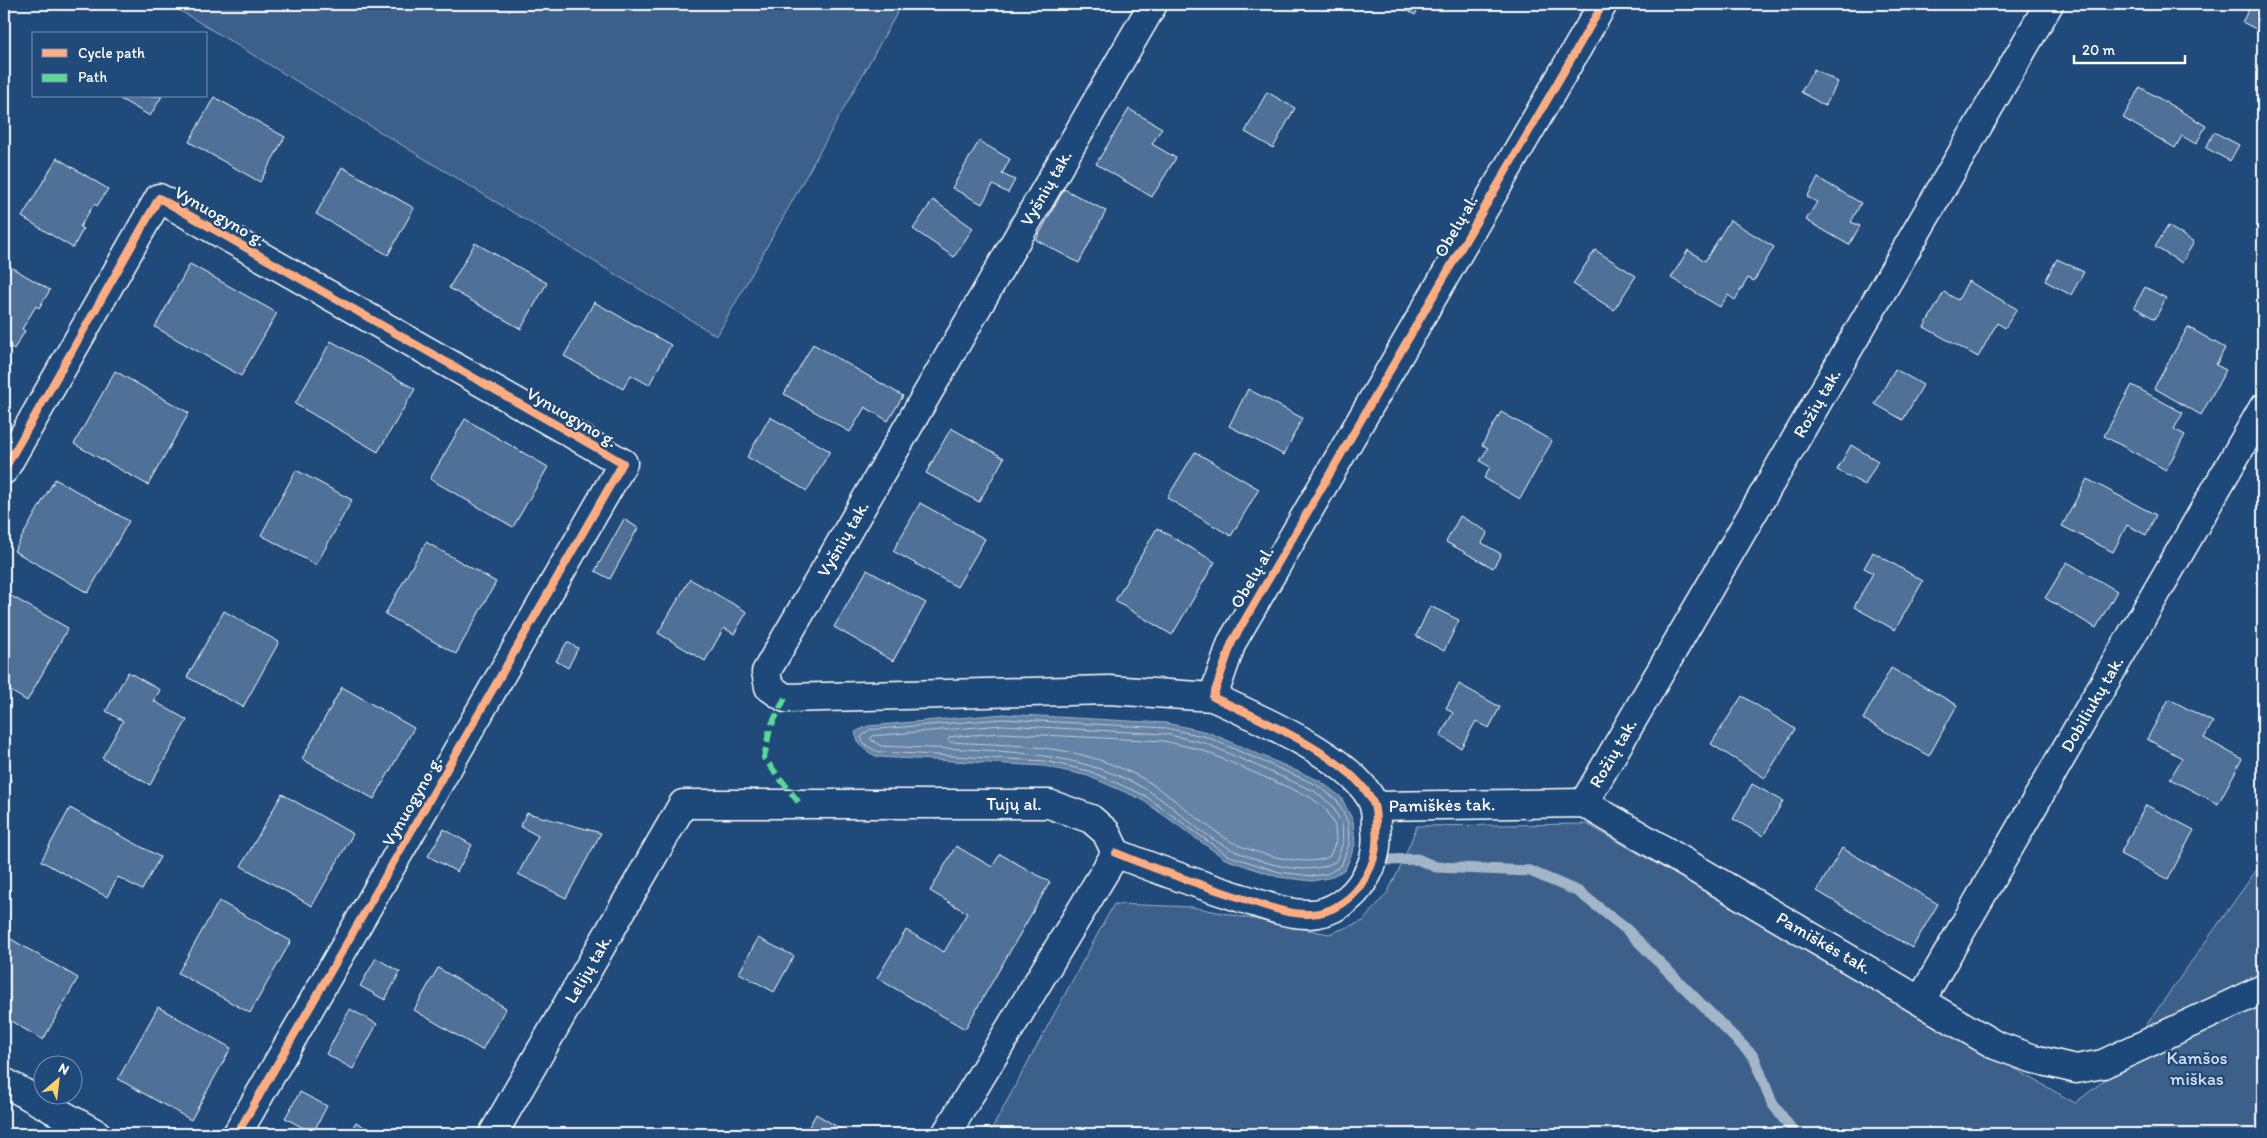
<svg xmlns="http://www.w3.org/2000/svg" width="2267" height="1138" viewBox="0 0 2267 1138" font-family="Itim,sans-serif">
  <style>
    .green { fill: #3c618b; stroke: #9eb0c5 }
    .water { fill: #6583a4; stroke: #a3b5c8 }
    .lines { fill: none; stroke-linecap: round; stroke-linejoin: round }
    .shore { stroke: #c1cddb; stroke-width: 1 }
    .stream { stroke: #a3b5c8; stroke-width: 11 }
    .building { fill: #507197; stroke: #fff }
    .minor-casing { stroke: #fff; stroke-width: 31 }
    .minor { stroke: #1f4a7a; stroke-width: 28 }
    .quiet { stroke: #5adb95; stroke-width: 6; stroke-dasharray: 12 6; stroke-linecap: butt }
    .cycleway-casing { stroke: #1f4a7a; stroke-width: 11 }
    .cycleway { stroke: #ffac80; stroke-width: 8 }
    .labels { text-anchor: middle; stroke-width: 4.5; stroke-linejoin: round; paint-order: stroke }
    .street-label { font-size: 18px; fill: #fff; stroke: #1f4a7a }
    .park-label { font-size: 18px; fill: #d8dfe8; stroke: #1f4a7a }
  </style>
  <rect width="100%" height="100%" fill="#1f4a7a"/>
  <filter id="ink" filterUnits="userSpaceOnUse"><feTurbulence type="fractalNoise" baseFrequency=".02" numOctaves="2"/><feDisplacementMap in="SourceGraphic" scale="10" xChannelSelector="R" yChannelSelector="G"/><feConvolveMatrix kernelMatrix="1 2 1 2 8 2 1 2 1" color-interpolation-filters="sRGB"/></filter>
  <g filter="url(#ink)">
    <g class="green">
      <path d="M 169,4 L 902,4 L 717,336 Z"/>
      <path d="M 1587,824 L 2075,1103 L 2110,1076 L 2263,861 L 2263,1134 L 989,1134 L 1114,904 L 1192,907 L 1329,934 L 1363,921 L 1387,893 L 1400,868 L 1417,826 Z"/>
    </g>
    <path class="water" d="M 1003,714 L 1166,723 L 1208,732 L 1320,781 L 1341,797 L 1353,821 L 1355,845 L 1345,870 L 1328,878 L 1312,881 L 1278,877 L 1225,859 L 1141,799 L 1088,776 L 1044,766 L 878,757 C 865,751 858,746 855,732 L 868,726 Z"/>
    <g class="lines">
      <g class="shore">
        <path d="M 1003,719 L 1166,728 L 1207,737 L 1317,785 L 1337,800 L 1348,823 L 1349,844 L 1341,866 L 1327,874 L 1312,876 L 1279,872 L 1227,855 L 1144,795 L 1089,771 L 1045,761 L 879,752 C 871,749 863,745 861,737 L 869,730 Z"/>
        <path d="M 1003,725 L 1165,734 L 1205,743 L 1314,791 L 1332,805 L 1342,824 L 1343,843 L 1336,861 C 1308,879 1259,862 1231,849 C 1200,835 1176,807 1147,790 C 1070,744 967,751 881,746 L 870,739 L 873,736 Z"/>
        <path d="M 1003,733 L 1164,741 L 1202,750 L 1310,797 L 1326,809 L 1335,826 L 1336,841 L 1330,856 C 1309,869 1253,853 1232,842 C 1203,825 1179,802 1152,784 C 1137,774 1110,763 1093,758 C 1047,744 998,745 950,742 L 948,740 L 950,737 Z"/>
      </g>
      <path class="stream" d="M 1390,860 L 1417,859 L 1436,867 L 1530,871 L 1579,892 L 1626,929 L 1754,1057 L 1772,1103 L 1795,1134"/>
    </g>
    <g class="building">
      <path d="M 1396,4 L 1421,4 L 1415,15 Z"/>
      <path d="M 2252,4 L 2263,4 L 2263,24 L 2260,31 L 2242,22 Z"/>
      <path d="M 1814,69 L 1838,82 L 1825,106 L 1801,92 Z"/>
      <path d="M 2140,87 L 2206,126 L 2196,144 L 2182,136 L 2175,148 L 2123,118 Z"/>
      <path d="M 1267,92 L 1295,108 L 1273,148 L 1245,132 Z"/>
      <path d="M 115,96 L 162,96 L 150,116 Z"/>
      <path d="M 214,97 L 285,137 L 260,182 L 189,142 Z"/>
      <path d="M 1129,109 L 1162,128 L 1152,144 L 1176,158 L 1152,197 L 1096,164 Z"/>
      <path d="M 2214,132 L 2239,145 L 2230,161 L 2206,148 Z"/>
      <path d="M 979,141 L 1010,159 L 1002,174 L 1015,180 L 1008,193 L 993,185 L 982,204 L 952,188 Z"/>
      <path d="M 57,158 L 108,189 L 97,206 L 94,204 L 80,227 L 83,229 L 73,248 L 22,217 Z"/>
      <path d="M 342,167 L 414,208 L 388,255 L 316,214 Z"/>
      <path d="M 1818,178 L 1861,203 L 1851,222 L 1860,226 L 1849,245 L 1806,220 L 1817,202 L 1807,197 Z"/>
      <path d="M 1064,189 L 1106,211 L 1079,263 L 1036,240 Z"/>
      <path d="M 933,200 L 973,228 L 954,257 L 913,229 Z"/>
      <path d="M 1730,220 L 1774,247 L 1754,281 L 1748,278 L 1735,300 L 1728,295 L 1720,307 L 1671,278 L 1688,250 L 1705,261 Z"/>
      <path d="M 2168,226 L 2194,242 L 2182,263 L 2155,247 Z"/>
      <path d="M 475,243 L 547,283 L 521,329 L 449,288 Z"/>
      <path d="M 1595,250 L 1636,276 L 1614,310 L 1573,284 Z"/>
      <path d="M 2057,259 L 2084,272 L 2071,295 L 2045,281 Z"/>
      <path d="M 4,263 L 50,290 L 39,308 L 36,306 L 22,329 L 25,331 L 14,349 L 4,343 Z"/>
      <path d="M 190,264 L 277,313 L 241,376 L 155,327 Z"/>
      <path d="M 1968,281 L 2017,309 L 2005,328 L 1997,323 L 1978,357 L 1924,327 L 1944,292 L 1958,300 Z"/>
      <path d="M 2145,287 L 2166,298 L 2155,319 L 2134,307 Z"/>
      <path d="M 594,302 L 671,345 L 649,385 L 631,375 L 623,389 L 564,356 Z"/>
      <path d="M 2188,327 L 2225,348 L 2216,365 L 2226,370 L 2201,415 L 2154,388 Z"/>
      <path d="M 331,341 L 415,389 L 378,452 L 295,404 Z"/>
      <path d="M 813,344 L 903,396 L 888,421 L 865,407 L 850,432 L 784,394 Z"/>
      <path d="M 1895,369 L 1923,385 L 1903,420 L 1875,404 Z"/>
      <path d="M 115,371 L 189,413 L 148,485 L 74,444 Z"/>
      <path d="M 2132,385 L 2183,413 L 2174,429 L 2185,435 L 2166,470 L 2104,436 Z"/>
      <path d="M 1248,389 L 1302,418 L 1284,455 L 1229,426 Z"/>
      <path d="M 1501,412 L 1552,441 L 1520,499 L 1484,478 L 1490,467 L 1480,461 L 1488,448 L 1482,445 Z"/>
      <path d="M 770,417 L 830,451 L 807,491 L 747,457 Z"/>
      <path d="M 465,419 L 548,467 L 513,527 L 430,479 Z"/>
      <path d="M 951,428 L 1004,458 L 979,502 L 926,473 Z"/>
      <path d="M 1851,445 L 1878,461 L 1865,485 L 1837,470 Z"/>
      <path d="M 1195,452 L 1259,489 L 1231,536 L 1167,498 Z"/>
      <path d="M 296,470 L 352,500 L 316,565 L 261,535 Z"/>
      <path d="M 55,479 L 129,521 L 88,593 L 14,551 Z"/>
      <path d="M 2087,479 L 2156,515 L 2146,535 L 2127,525 L 2113,552 L 2062,526 Z"/>
      <path d="M 920,503 L 985,539 L 957,587 L 893,551 Z"/>
      <path d="M 1460,516 L 1488,532 L 1482,543 L 1501,554 L 1493,568 L 1446,542 Z"/>
      <path d="M 624,519 L 638,528 L 610,579 L 595,571 Z"/>
      <path d="M 1157,528 L 1215,562 L 1172,635 L 1115,601 Z"/>
      <path d="M 426,542 L 496,582 L 456,654 L 385,614 Z"/>
      <path d="M 1873,552 L 1923,581 L 1895,630 L 1854,607 L 1873,573 L 1864,568 Z"/>
      <path d="M 2067,562 L 2117,591 L 2096,628 L 2045,598 Z"/>
      <path d="M 867,570 L 926,603 L 893,661 L 834,627 Z"/>
      <path d="M 690,579 L 747,612 L 734,634 L 724,628 L 705,661 L 658,633 Z"/>
      <path d="M 4,592 L 68,628 L 27,701 L 4,687 Z"/>
      <path d="M 1430,606 L 1459,620 L 1444,651 L 1416,636 Z"/>
      <path d="M 224,611 L 279,642 L 243,707 L 187,677 Z"/>
      <path d="M 567,642 L 578,648 L 568,668 L 556,661 Z"/>
      <path d="M 1891,668 L 1957,705 L 1929,756 L 1863,719 Z"/>
      <path d="M 128,672 L 160,690 L 154,701 L 187,720 L 150,785 L 102,758 L 123,721 L 106,711 Z"/>
      <path d="M 1459,684 L 1500,707 L 1489,728 L 1476,721 L 1461,748 L 1440,736 L 1453,713 L 1446,708 Z"/>
      <path d="M 342,687 L 414,728 L 374,799 L 302,759 Z"/>
      <path d="M 1742,696 L 1795,729 L 1765,778 L 1711,744 Z"/>
      <path d="M 2169,699 L 2213,722 L 2204,738 L 2242,759 L 2218,804 L 2170,779 L 2182,758 L 2147,739 Z"/>
      <path d="M 4,776 L 11,780 L 4,794 Z"/>
      <path d="M 1752,784 L 1783,801 L 1763,836 L 1733,819 Z"/>
      <path d="M 282,794 L 353,834 L 312,906 L 241,866 Z"/>
      <path d="M 2146,805 L 2194,830 L 2168,879 L 2120,854 Z"/>
      <path d="M 70,808 L 160,857 L 142,890 L 118,877 L 107,897 L 41,861 Z"/>
      <path d="M 527,813 L 601,833 L 566,898 L 518,874 L 538,836 L 520,826 Z"/>
      <path d="M 444,829 L 472,845 L 457,872 L 428,856 Z"/>
      <path d="M 956,846 L 992,867 L 1000,854 L 1050,882 L 965,1029 L 877,978 L 906,930 L 944,952 L 967,913 L 930,891 Z"/>
      <path d="M 1842,848 L 1938,904 L 1912,948 L 1817,891 Z"/>
      <path d="M 219,901 L 291,941 L 250,1013 L 178,973 Z"/>
      <path d="M 4,935 L 78,978 L 43,1040 L 4,1017 Z"/>
      <path d="M 758,938 L 794,956 L 774,992 L 739,973 Z"/>
      <path d="M 376,958 L 400,972 L 385,1000 L 360,986 Z"/>
      <path d="M 438,968 L 506,1008 L 482,1050 L 414,1010 Z"/>
      <path d="M 158,1007 L 231,1048 L 191,1120 L 118,1079 Z"/>
      <path d="M 350,1009 L 377,1024 L 353,1069 L 326,1054 Z"/>
      <path d="M 300,1092 L 327,1106 L 313,1133 L 285,1118 Z"/>
      <path d="M 816,1114 L 849,1134 L 809,1134 L 806,1132 Z"/>
      <path d="M 356,1122 L 376,1134 L 349,1134 Z"/>
    </g>
    <g class="lines">
      <defs>
        <g id="minor">
          <path d="M 1153,4 L 766,672 L 769,687 L 785,698 L 1109,690 L 1213,697"/>
          <path d="M 4,470 L 159,198 L 623,463 L 237,1134"/>
          <path d="M 1584,803 L 2049,4"/>
          <path d="M 1374,806 L 1584,803 L 1995,1045 L 2034,1059 L 2076,1069 L 2103,1064 L 2263,989"/>
          <path d="M 1116,853 C 1157,870 1198,884 1241,898 C 1261,904 1285,914 1307,914 C 1331,915 1354,898 1365,878 C 1375,862 1378,847 1376,828 C 1376,821 1376,812 1374,805 C 1356,759 1257,718 1213,697 L 1232,642 L 1603,4"/>
          <path d="M 1921,1000 L 2263,408"/>
          <path d="M 4,1082 L 97,1134"/>
          <path d="M 493,1134 L 683,804 L 1049,804 L 1091,819 L 1106,832 L 1116,853 L 946,1134"/>
        </g>
      </defs>
      <use href="#minor" class="minor-casing"/>
      <use href="#minor" class="minor"/>
      <path class="quiet" d="M 785,698 L 770,728 L 764,758 L 800,804"/>
      <defs>
        <g id="cycleway">
          <path d="M 4,470 L 159,198 L 623,463 L 237,1134"/>
          <path d="M 1116,853 C 1157,870 1198,884 1241,898 C 1261,904 1285,914 1307,914 C 1331,915 1354,898 1365,878 C 1375,862 1378,847 1376,828 C 1376,821 1376,812 1374,805 C 1356,759 1257,718 1213,697 L 1232,642 L 1603,4"/>
        </g>
      </defs>
      <use href="#cycleway" class="cycleway-casing"/>
      <use href="#cycleway" class="cycleway"/>
    </g>
  </g>
  <g class="labels">
    <g class="street-label">
      <text transform="translate(1046 188) rotate(-60)" y="6">Vyšnių tak.</text>
      <text transform="translate(220 216) rotate(30)" y="6">Vynuogyno g.</text>
      <text transform="translate(1456 226) rotate(-60)" y="6">Obelų al.</text>
      <text transform="translate(1817 403) rotate(-60)" y="6">Rožių tak.</text>
      <text transform="translate(572 417) rotate(30)" y="6">Vynuogyno g.</text>
      <text transform="translate(843 539) rotate(-60)" y="6">Vyšnių tak.</text>
      <text transform="translate(1252 577) rotate(-60)" y="6">Obelų al.</text>
      <text transform="translate(2092 704) rotate(-60)" y="6">Dobiliukų tak.</text>
      <text transform="translate(1613 753) rotate(-60)" y="6">Rožių tak.</text>
      <text transform="translate(412 801) rotate(-60)" y="6">Vynuogyno g.</text>
      <text x="1014" y="810">Tujų al.</text>
      <text transform="translate(1442 805) rotate(-1)" y="6">Pamiškės tak.</text>
      <text transform="translate(1824 943) rotate(30)" y="6">Pamiškės tak.</text>
      <text transform="translate(588 969) rotate(-60)" y="6">Lelijų tak.</text>
    </g>
    <g class="park-label">
      <text x="2197" y="1064">Kamšos<tspan x="2197" dy="21">miškas</tspan></text>
    </g>
  </g>
  <rect width="2267" height="1138" fill="none" stroke="#1f4a7a" stroke-width="20"/>
  <rect x="10" y="10" width="2247" height="1118" fill="none" stroke="#fff" stroke-width="2" filter="url(#ink)"/>
  <rect x="32" y="32" width="175" height="65" fill="#1f4a7a" stroke="#7992af"/>
  <rect x="42" y="49" width="25" height="8" fill="#ffac80" stroke="#7992af"/>
  <text x="78" y="58" font-size="15" fill="#ffffff">Cycle path</text>
  <rect x="42" y="74" width="25" height="8" fill="#5adb95" stroke="#7992af"/>
  <text x="78" y="82" font-size="15" fill="#ffffff">Path</text>
  <g transform="translate(58 1080) rotate(28)"><circle r="24" fill="#1f4a7a" stroke="#7992af"/>
  <path d="M0-4L9 19L0 12L-9 19Z" fill="#ffd166"/>
  <text y="-8" font-size="14" font-weight="bold" text-anchor="middle" fill="#ffffff">N</text>
  </g>
  <path d="M2074 55v8h111v-8" fill="none" stroke="#ffffff" stroke-width="2.5"/>
  <text x="2082" y="55" font-size="15" fill="#ffffff" stroke="#1f4a7a" stroke-width="4" paint-order="stroke">20 m</text>
</svg>
